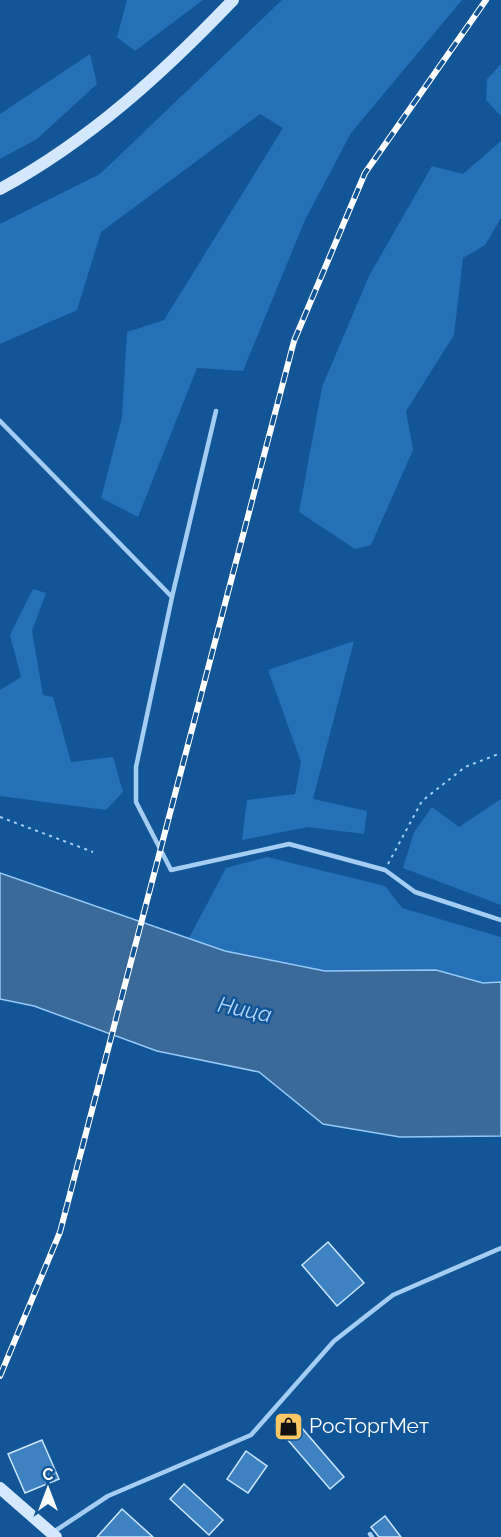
<svg xmlns="http://www.w3.org/2000/svg" width="501" height="1537" viewBox="0 0 501 1537" font-family="Raleway,sans-serif">
  <style>
    .green { fill: #2570b6 }
    .water { fill: #396a9a; stroke: #95c9f7; stroke-width: 1.5 }
    .building { fill: #3f82c1; stroke: #cbe6fd; stroke-width: 1.5 }
    .lines { fill: none; stroke-linecap: round; stroke-linejoin: round }
    .path { stroke: #a3cdf3; stroke-width: 2; stroke-dasharray: 3 4.5; stroke-linecap: butt }
    .lane { stroke: #a3cdf3; stroke-width: 4.5 }
    .secondary { stroke: #d3e8fd; stroke-width: 12 }
    .rail-casing { stroke: #fff; stroke-width: 6 }
    .rail { stroke: #125698; stroke-width: 4; stroke-dasharray: 11; stroke-linecap: butt }
    .labels { text-anchor: middle; stroke-width: 5; stroke-linejoin: round; paint-order: stroke }
    .poi-label { font-size: 21px; fill: #fff; stroke: #125698; text-anchor: start }
    .water-label { font-size: 22px; font-style: italic; fill: #b0d7fa; stroke: #125698 }
  </style>
  <rect width="100%" height="100%" fill="#125698"/>
  <g class="green">
    <path d="M 127,0 L 203,0 L 135,51 L 117,37 Z"/>
    <path d="M 282,0 L 462,0 L 351,133 L 305,220 L 243,371 L 197,368 L 138,517 L 101,498 L 122,417 L 127,332 L 164,320 L 283,128 L 260,114 L 101,232 L 77,310 L 0,344 L 0,224 L 100,174 Z"/>
    <path d="M 90,54 L 97,84 L 37,139 L 0,159 L 0,114 Z"/>
    <path d="M 501,64 L 501,116 L 486,100 L 487,79 Z"/>
    <path d="M 501,141 L 501,218 L 485,245 L 463,258 L 454,335 L 406,411 L 413,450 L 371,545 L 355,549 L 299,512 L 322,387 L 369,276 L 432,166 L 463,174 Z"/>
    <path d="M 33,589 L 46,593 L 32,631 L 43,695 L 53,697 L 71,762 L 113,757 L 123,792 L 106,810 L 0,796 L 0,690 L 21,677 L 10,635 Z"/>
    <path d="M 354,641 L 313,799 L 367,811 L 364,834 L 308,827 L 242,840 L 247,800 L 295,794 L 301,762 L 268,670 Z"/>
    <path d="M 501,799 L 501,905 L 403,868 L 414,832 L 432,807 L 459,827 Z"/>
    <path d="M 267,857 L 385,886 L 402,908 L 501,937 L 501,982 L 483,983 L 436,970 L 325,971 L 225,951 L 189,938 L 226,868 Z"/>
  </g>
  <path class="water" d="M 0,873 L 225,951 L 325,971 L 436,970 L 483,983 L 501,982 L 501,1136 L 400,1137 L 323,1124 L 259,1072 L 157,1051 L 34,1006 L 0,999 Z"/>
  <g class="building">
    <path d="M 328,1242 L 364,1283 L 337,1306 L 302,1265 Z"/>
    <path d="M 289,1413 L 344,1477 L 330,1489 L 275,1425 Z"/>
    <path d="M 42,1440 L 59,1479 L 25,1493 L 8,1454 Z"/>
    <path d="M 246,1451 L 267,1466 L 248,1493 L 227,1479 Z"/>
    <path d="M 184,1484 L 223,1520 L 209,1535 L 170,1499 Z"/>
    <path d="M 122,1509 L 153,1537 L 97,1537 Z"/>
    <path d="M 385,1516 L 401,1537 L 379,1537 L 371,1527 Z"/>
  </g>
  <g class="lines">
    <g class="path">
      <path d="M 0,817 L 93,852"/>
      <path d="M 388,864 L 422,801 L 465,767 L 501,753"/>
    </g>
    <g class="lane">
      <path d="M 0,421 L 172,597 L 136,767 L 136,802 L 171,870 L 289,844 L 385,870 L 415,892 L 501,920"/>
      <path d="M 172,597 L 216,411"/>
      <path d="M 52,1533 L 108,1496 L 251,1435 L 334,1341 L 393,1295 L 501,1248"/>
      <path d="M 370,1534 L 372,1537"/>
    </g>
    <g class="secondary">
      <path d="M 0,189 C 89,141 163,73 233,0"/>
      <path d="M 0,1488 L 56,1537"/>
    </g>
    <defs>
      <path id="rail" d="M 0,1376 L 60,1232 L 294,341 L 365,173 L 486,0"/>
    </defs>
    <use href="#rail" class="rail-casing"/>
    <use href="#rail" class="rail"/>
  </g>
  <defs>
    <symbol id="shop-square" viewBox="-11 -11 22 22"><rect x="-9" y="-9" width="18" height="18" rx="4" fill="#ffc866" stroke="#125698"/><path d="M-5-2.5h2.3a2.7 3.5 0 0 1 5.4 0H5L5.5 6h-11ZM-1.5-2.5h3a1.5 2.3 0 0 0-3 0Z" fill="#111"/></symbol>
  </defs>
  <g fill-rule="evenodd">
    <use href="#shop-square" x="272" y="1410" width="33" height="33"/>
  </g>
  <g class="labels">
    <g class="poi-label">
      <text x="309" y="1433">РосТоргМет</text>
    </g>
    <g class="water-label">
      <text transform="translate(245 1009) rotate(12)" y="8">Ница</text>
    </g>
  </g>
  <g transform="translate(48 1489)" stroke="#125698" stroke-width="4.5" paint-order="stroke">
  <path d="M0-4.5L10 22L0 15L-10 22Z" fill="#ffffff"/>
  <text y="-9" font-size="16" font-weight="bold" text-anchor="middle" fill="#ffffff">С</text>
  </g>
</svg>
